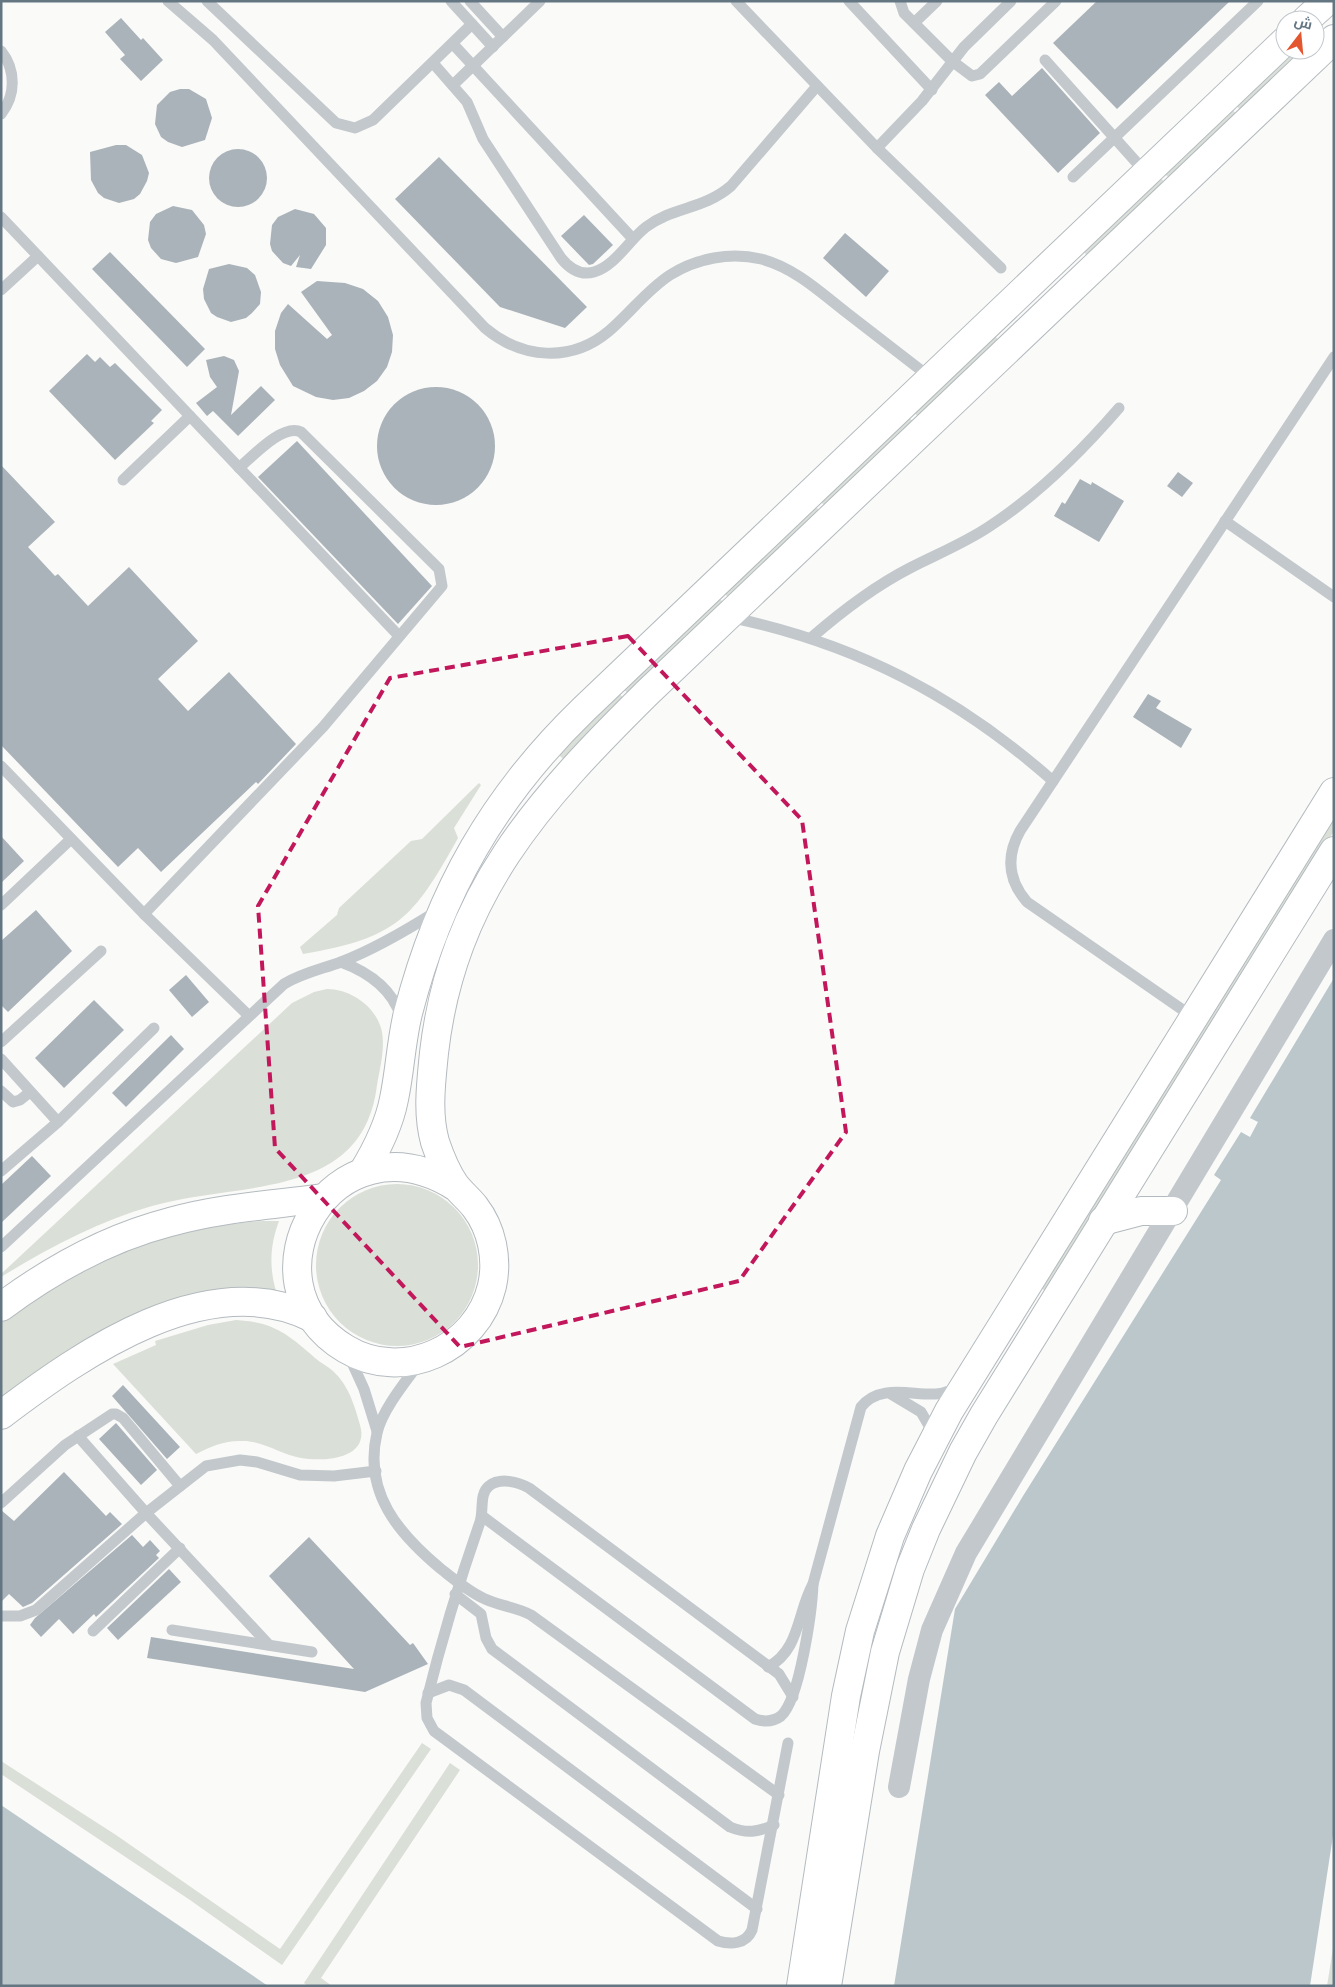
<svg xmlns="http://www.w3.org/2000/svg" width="1335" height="1987" viewBox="0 0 1335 1987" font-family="Inter,Cairo,sans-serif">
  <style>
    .green { fill: #dadfd7 }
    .water { fill: #bbc7cb }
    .building { fill: #aab3b9 }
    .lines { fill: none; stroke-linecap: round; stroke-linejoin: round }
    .secondary-casing { stroke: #b3babf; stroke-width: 30 }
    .lane { stroke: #c3c8cc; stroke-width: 11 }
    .street { stroke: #c3c8cc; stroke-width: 22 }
    .secondary { stroke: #fff; stroke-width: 28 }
    .marked { fill: none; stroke: #c2185b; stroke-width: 4; stroke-dasharray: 10 6; stroke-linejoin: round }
  </style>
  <rect width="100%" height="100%" fill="#fafaf8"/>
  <g class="green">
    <path d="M 1292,50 L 1308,50 L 1242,112 L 1235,104 Z"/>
    <path d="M 1231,108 L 1238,116 L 1171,180 L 1164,173 Z"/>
    <path d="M 1159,177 L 1167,184 L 1088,258 L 1083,250 Z"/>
    <path d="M 994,335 L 1001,343 L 920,419 L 913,411 Z"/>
    <path d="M 908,417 L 915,423 L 826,507 L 819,500 Z"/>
    <path d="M 814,505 L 821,512 L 730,599 L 723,592 Z"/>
    <path d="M 718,597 L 725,604 L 629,695 L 623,688 Z"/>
    <path d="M 618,693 L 625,699 L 563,759 L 557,753 Z"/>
    <path d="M 479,783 L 481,785 L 454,828 L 458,838 C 413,919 397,938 303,954 L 300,947 L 337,915 L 339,908 L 411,841 L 422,839 Z"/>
    <path d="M 1334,813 L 1334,831 L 1047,1292 L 1039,1287 Z"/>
    <path d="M 327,989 C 351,989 377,1007 382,1032 C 385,1049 380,1068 377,1085 C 363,1202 236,1181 152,1206 C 99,1221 48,1248 1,1277 L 1,1274 L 292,1003 L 314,992 Z"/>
    <circle cx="397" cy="1265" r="81"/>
    <path d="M 263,1221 L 279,1221 C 270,1245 269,1267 276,1291 L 253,1288 L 230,1289 L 1,1400 L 1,1323 C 79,1264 165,1227 263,1221 Z"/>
    <path d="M 236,1320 C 273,1322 288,1334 315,1358 C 321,1363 327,1366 333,1371 C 349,1386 354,1404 360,1425 C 370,1459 324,1462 301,1458 C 280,1454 264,1441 243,1441 C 226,1440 211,1446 196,1454 L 113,1364 L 156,1345 L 155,1341 L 208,1325 Z"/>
    <path d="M 422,1743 L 431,1749 L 282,1965 L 190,1900 L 1,1774 L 1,1761 L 116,1835 L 280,1949 Z"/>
    <path d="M 450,1763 L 460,1770 L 321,1978 L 332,1986 L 308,1986 L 304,1983 Z"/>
    <path d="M 1334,1942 L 1334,1986 L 1327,1986 Z"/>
  </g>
  <g class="water">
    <path d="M 1334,978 L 1334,1829 L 1310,1986 L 894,1986 L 955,1609 L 1023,1496 L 1221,1180 L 1214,1175 L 1241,1132 L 1250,1137 L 1258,1122 L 1250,1118 Z"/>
    <path d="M 1,1805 L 268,1986 L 1,1986 Z"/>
  </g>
  <g class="building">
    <path d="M 1097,1 L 1230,1 L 1117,109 L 1053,43 Z"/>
    <path d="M 121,18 L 141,40 L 143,38 L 163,60 L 141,81 L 120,59 L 125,55 L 105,32 Z"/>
    <path d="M 1042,68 L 1100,133 L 1058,173 L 985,95 L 999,82 L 1012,96 Z"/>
    <path d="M 180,89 L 189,89 L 206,99 L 212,118 L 205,140 L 182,147 L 168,142 L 161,137 L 155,124 L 157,105 L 170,92 Z"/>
    <path d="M 116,145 L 126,145 L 142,155 L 149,173 L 147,181 L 140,194 L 134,199 L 119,203 L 104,198 L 98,193 L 91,180 L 90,152 Z"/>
    <circle cx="238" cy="178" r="29"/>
    <path d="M 439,157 L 587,307 L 565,328 L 500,307 L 395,199 Z"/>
    <path d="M 173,206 L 192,210 L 204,225 L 206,234 L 198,257 L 176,263 L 161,259 L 151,248 L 148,240 L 150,222 L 156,214 Z"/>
    <path d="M 295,209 L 314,214 L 326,228 L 326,245 L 311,269 L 296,267 L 300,255 L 291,266 L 283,263 L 272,251 L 270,244 L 272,225 L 278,217 Z"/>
    <path d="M 584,215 L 613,245 L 593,264 L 589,265 L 561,236 Z"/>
    <path d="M 845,233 L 889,271 L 866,297 L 823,258 Z"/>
    <path d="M 110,252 L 205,349 L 187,367 L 92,269 Z"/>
    <path d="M 229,264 L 247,268 L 255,275 L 261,292 L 260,304 L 252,313 L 246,318 L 231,322 L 217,317 L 211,313 L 204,299 L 203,289 L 209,269 Z"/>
    <path d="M 317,281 L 345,283 L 363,289 L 378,301 L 388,317 L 393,335 L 392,352 L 387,367 L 377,381 L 364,391 L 349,398 L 333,400 L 316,397 L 293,386 L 280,365 L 275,349 L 275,331 L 281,313 L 288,304 L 327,339 L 332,335 L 301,292 Z"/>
    <path d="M 87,354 L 95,362 L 100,357 L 110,367 L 115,363 L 162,410 L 151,421 L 154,423 L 115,460 L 49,391 Z"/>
    <path d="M 224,356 L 234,360 L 239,371 L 231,415 L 261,386 L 275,400 L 238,436 L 213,411 L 207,416 L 196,403 L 217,387 L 210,377 L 206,360 Z"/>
    <circle cx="436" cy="446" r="59"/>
    <path d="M 297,441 L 432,586 L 398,624 L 258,477 Z"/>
    <path d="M 1,465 L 55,522 L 28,547 L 55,576 L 58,574 L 88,606 L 129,567 L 198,641 L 158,679 L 188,711 L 229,672 L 296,744 L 258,784 L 256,782 L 161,872 L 138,848 L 118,867 L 1,745 Z"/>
    <path d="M 1178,472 L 1193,483 L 1182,497 L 1167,486 Z"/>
    <path d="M 1080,479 L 1091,485 L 1092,482 L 1124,501 L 1099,542 L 1054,516 L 1062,502 L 1065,504 Z"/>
    <path d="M 1148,694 L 1161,701 L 1156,708 L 1192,729 L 1181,748 L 1133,717 Z"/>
    <path d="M 1,836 L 24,861 L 1,883 Z"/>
    <path d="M 36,910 L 72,951 L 8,1012 L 1,1005 L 1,941 Z"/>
    <path d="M 186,975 L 209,1002 L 192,1017 L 169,990 Z"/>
    <path d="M 94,1000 L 124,1030 L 64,1088 L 35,1058 Z"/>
    <path d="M 171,1035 L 184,1049 L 126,1107 L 112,1093 Z"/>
    <path d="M 32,1156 L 51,1176 L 1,1223 L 1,1185 Z"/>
    <path d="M 123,1385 L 180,1447 L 167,1459 L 112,1396 Z"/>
    <path d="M 116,1423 L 157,1470 L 141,1485 L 99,1439 Z"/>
    <path d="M 64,1472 L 106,1516 L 110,1512 L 122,1524 L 32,1603 L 23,1607 L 9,1594 L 1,1602 L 1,1510 L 14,1521 Z"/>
    <path d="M 132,1535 L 143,1547 L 150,1540 L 160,1551 L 156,1555 L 159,1558 L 96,1617 L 94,1614 L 73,1634 L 59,1619 L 41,1637 L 30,1625 L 35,1618 Z"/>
    <path d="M 309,1537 L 410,1645 L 413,1643 L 428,1664 L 365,1692 L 147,1658 L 151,1637 L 354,1669 L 269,1576 Z"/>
    <path d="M 169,1569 L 181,1582 L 118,1640 L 107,1628 Z"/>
  </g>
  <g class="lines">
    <defs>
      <g id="secondary">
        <path d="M 1306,20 L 1327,1"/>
        <path d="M 363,1172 C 377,1149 389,1125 394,1099 C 400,1071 401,1041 408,1013 C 439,892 494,796 584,709 L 1285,41"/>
        <path d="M 456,1187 C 333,1109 234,1282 346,1349 C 403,1383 477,1349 492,1286 C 498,1259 492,1229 475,1207 C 469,1199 461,1193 455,1185 C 446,1172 440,1157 435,1142 C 427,1113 431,1083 434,1053 C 452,894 539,800 647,693 L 1334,39"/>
        <path d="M 1103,1221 L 1141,1211 L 1173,1211"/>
        <path d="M 1,1307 C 52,1269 108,1238 170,1222 C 219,1208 272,1205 323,1198"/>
        <path d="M 1,1415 C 83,1353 208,1265 313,1318"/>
        <path d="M 801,1986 L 846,1696 L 860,1631 L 890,1536 L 918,1471 L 949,1411 L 1334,792"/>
        <path d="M 827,1986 L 865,1751 L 885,1652 L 910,1569 L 926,1529 L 963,1452 L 984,1415 L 1334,851"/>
      </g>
    </defs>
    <use href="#secondary" class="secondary-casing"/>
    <g class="lane">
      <path d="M 168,1 L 213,40 L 485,328 C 522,359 571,363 609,331 C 630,313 647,290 670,275 C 697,258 730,252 761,259 C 795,268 820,292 847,313 C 875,335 903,356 931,378"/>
      <path d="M 207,1 L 336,123 L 355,128 L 373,120 L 472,24"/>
      <path d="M 451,1 L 493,47"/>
      <path d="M 470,1 L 503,37"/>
      <path d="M 736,1 L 877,148 L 1001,268"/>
      <path d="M 849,1 L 932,90"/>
      <path d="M 900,1 L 904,13 L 952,61 L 972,76 L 980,74 L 1056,1"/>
      <path d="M 914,23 L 937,1"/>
      <path d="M 453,44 L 633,239"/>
      <path d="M 1,51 C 16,70 16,95 1,114"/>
      <path d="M 1045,60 L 1146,173"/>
      <path d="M 433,63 L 467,102 L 483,139 L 561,258 C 569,268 580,276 594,272 C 615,266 629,240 646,227 C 674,206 703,210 731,186 L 817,86"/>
      <path d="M 453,85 L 540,1"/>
      <path d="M 877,148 L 922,101 L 964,47 L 1011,1"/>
      <path d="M 1073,177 L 1258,1"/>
      <path d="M 1,217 L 399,636"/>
      <path d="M 1,290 L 38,256"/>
      <path d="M 123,480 L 190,416"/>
      <path d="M 1225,521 L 1334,597"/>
      <path d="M 729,617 C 855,643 957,696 1053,781"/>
      <path d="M 811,638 C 842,611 873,587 910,568 C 937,554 965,543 990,526 C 1039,494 1081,452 1119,408"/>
      <path d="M 1,766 L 144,914 L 248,1015"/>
      <path d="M 1,905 L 71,839"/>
      <path d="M 144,914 L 323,727 L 442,586 L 439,569 L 301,432 C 283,423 253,456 239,468"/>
      <path d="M 341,962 C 368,972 392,988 401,1017"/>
      <path d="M 1193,1017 L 1027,902 C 1008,880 1006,856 1020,831 L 1334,357"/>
      <path d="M 1,1042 L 101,951"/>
      <path d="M 1,1059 L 58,1122"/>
      <path d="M 1,1091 L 13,1102 L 20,1100 L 30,1092"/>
      <path d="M 1,1171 L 58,1122 L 154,1028"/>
      <path d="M 1,1247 L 284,984 C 302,973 322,969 341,962 C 375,949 407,930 437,911"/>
      <path d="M 349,1356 L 364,1389 L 377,1431"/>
      <path d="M 420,1362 C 406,1381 382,1410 377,1433 C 363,1493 399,1534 441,1569 C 455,1580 469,1592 485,1599 C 500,1606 516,1607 531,1615 L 779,1795"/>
      <path d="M 891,1394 L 921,1412 L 935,1436"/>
      <path d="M 78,1436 L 146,1513 L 269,1645"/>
      <path d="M 1,1503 L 65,1445 L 112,1414 L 116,1414 L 123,1418 L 180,1486"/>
      <path d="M 482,1516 L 755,1719 C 764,1722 773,1722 781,1716 C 800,1699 812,1610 813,1584"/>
      <path d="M 455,1594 L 481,1614 L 486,1638 L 492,1649 L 730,1827 C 747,1834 758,1832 774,1825"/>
      <path d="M 1,1616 L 20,1616 L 36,1610 L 146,1513 L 206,1466 L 240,1460 L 257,1462 L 300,1475 L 334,1476 L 376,1471"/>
      <path d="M 172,1630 L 312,1652"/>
      <path d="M 93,1631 L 180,1548"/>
      <path d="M 768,1667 C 800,1650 797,1613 813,1584 L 861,1407 C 879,1384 910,1395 935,1394 C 943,1394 951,1390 958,1388"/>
      <path d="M 428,1693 L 449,1685 L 464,1690 L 757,1909"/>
      <path d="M 788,1743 L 752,1930 C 746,1944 731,1945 718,1941 L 434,1731 L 427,1718 L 426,1703 C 441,1642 459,1582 480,1522 C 484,1510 479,1494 489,1486 C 500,1477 518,1482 529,1488 L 779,1674 L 793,1697"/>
    </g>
    <path class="street" d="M 899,1787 L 919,1679 L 932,1630 L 966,1553 L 1334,940"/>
    <use href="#secondary" class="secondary"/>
  </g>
  <path class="marked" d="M 628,636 L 802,820 L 846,1132 L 739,1281 L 460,1347 L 275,1148 L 258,906 L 390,678 Z"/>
  <rect width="1335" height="1987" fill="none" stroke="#657683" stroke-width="5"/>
  <g transform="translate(1300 35) rotate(16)"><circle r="24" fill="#ffffff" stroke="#c1c8cd"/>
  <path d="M0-4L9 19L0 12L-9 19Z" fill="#e4572e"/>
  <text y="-8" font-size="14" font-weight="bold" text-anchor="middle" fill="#657683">ش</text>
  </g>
</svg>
